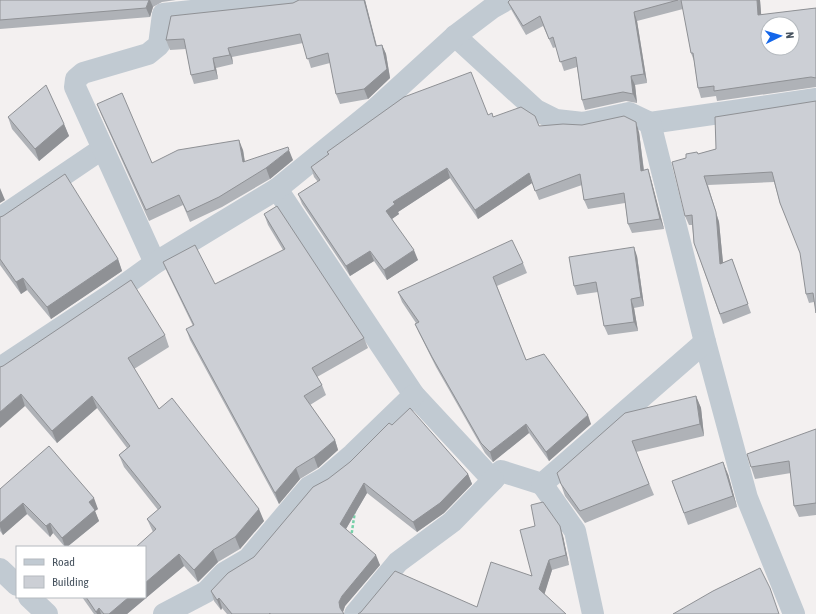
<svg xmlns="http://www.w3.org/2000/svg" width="816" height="614" viewBox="0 0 816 614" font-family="'Asap Condensed',sans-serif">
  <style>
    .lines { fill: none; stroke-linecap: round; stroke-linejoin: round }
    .path { stroke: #75d0a8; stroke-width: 2.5; stroke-dasharray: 3 2; stroke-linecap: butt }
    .minor { stroke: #c1cad2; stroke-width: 22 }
    .tertiary { stroke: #c1cad2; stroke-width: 22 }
    .wall { fill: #afb2b7 }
    .shaded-wall { fill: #8f9195 }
    .building { fill: #cccfd5; stroke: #8f9195; fill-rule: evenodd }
  </style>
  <rect width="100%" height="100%" fill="#f3f0f0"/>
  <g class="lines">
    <path class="path" d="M 351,538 L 355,511"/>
    <g class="minor">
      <path d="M 455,36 L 536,110 L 556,120 L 583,123 L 629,113 L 650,123 L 816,99"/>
      <path d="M 650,123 L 705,342 L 747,498 L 794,614"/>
      <path d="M 277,189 L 414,395 L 493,480 L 501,471 L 542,484 L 705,342"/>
      <path d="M 0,218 L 102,149"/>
      <path d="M 155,263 L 75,87 L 76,79 L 83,73 L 148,54 L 159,45 L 163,14 L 295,0"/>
      <path d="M 0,368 L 112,294 L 155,263 L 277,189 L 374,110 L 455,36 L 492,8 L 506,0"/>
      <path d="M 542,484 L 575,531 L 593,614"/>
      <path d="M 164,614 L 206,592 L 224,573 L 248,559 L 309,487 L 325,478 L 353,454 L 414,395"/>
      <path d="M 355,614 L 398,562 L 452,522 L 493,480"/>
    </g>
    <g class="tertiary">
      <path d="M 0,569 L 17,585"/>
      <path d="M 29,597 L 47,614"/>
    </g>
  </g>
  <g class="wall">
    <path d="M 0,0 L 176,0 L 162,2 L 153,7 L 150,17 L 0,29 Z"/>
    <path d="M 299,0 L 365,0 L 377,46 L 382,45 L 386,54 L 390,78 L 368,99 L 340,104 L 336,94 L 330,63 L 311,68 L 303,43 L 232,57 L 233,64 L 216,68 L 218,79 L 194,84 L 191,75 L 186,49 L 170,50 L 166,40 L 293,3 Z"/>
    <path d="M 510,0 L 760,0 L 761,15 L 816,8 L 816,87 L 717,101 L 716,96 L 701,98 L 698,88 L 694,61 L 691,53 L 683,9 L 637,21 L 647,83 L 635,85 L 637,103 L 626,101 L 585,110 L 582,100 L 577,67 L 564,71 L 556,47 L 553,48 L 543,26 L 526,35 L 512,11 L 508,2 Z"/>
    <path d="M 815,102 L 814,302 L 809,303 L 806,294 L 801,254 L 780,203 L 774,182 L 708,185 L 719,222 L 723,263 L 732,259 L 751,313 L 723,324 L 694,243 L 692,225 L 689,225 L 685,216 L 698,154 L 716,149 Z"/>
    <path d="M 97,104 L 152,163 L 243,150 L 245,161 L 293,160 L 270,179 L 222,207 L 190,222 L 183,205 L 149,221 L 101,114 Z"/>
    <path d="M 488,115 L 493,117 L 539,126 L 639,132 L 644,170 L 648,169 L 651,179 L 664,229 L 632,233 L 628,224 L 625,203 L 588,209 L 584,200 L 582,185 L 539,200 L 532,183 L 478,219 L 450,178 L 398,212 L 399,214 L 392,219 L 418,260 L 387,280 L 374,261 L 350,276 L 302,204 L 298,194 L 318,182 L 314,177 L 311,167 L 328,155 L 327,152 Z"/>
    <path d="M 8,117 L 64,124 L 69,136 L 39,161 L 12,129 Z"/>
    <path d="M 264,214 L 364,338 L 368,348 L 317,377 L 322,385 L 326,395 L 310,405 L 335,440 L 338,450 L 318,468 L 300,479 L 279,504 L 190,340 L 186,329 L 193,326 L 167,272 L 163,262 L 215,284 L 283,250 L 268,225 Z"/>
    <path d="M 0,217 L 118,259 L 122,271 L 51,319 L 27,290 L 21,294 L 0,265 Z"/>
    <path d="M 637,256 L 644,306 L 634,308 L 638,331 L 608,335 L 604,326 L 598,292 L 577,295 L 574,286 Z"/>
    <path d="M 523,263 L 527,273 L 497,286 L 526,360 L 591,424 L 549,461 L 529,433 L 493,462 L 485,453 L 436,367 L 419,333 L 415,324 L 416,323 L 402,302 L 398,292 Z"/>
    <path d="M 165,335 L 169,347 L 134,369 L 159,409 L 264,521 L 240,549 L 218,562 L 198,582 L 184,566 L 127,614 L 94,614 L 82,597 L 145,597 L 153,532 L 147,519 L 158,510 L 124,467 L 119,455 L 127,448 L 97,408 L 57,443 L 25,406 L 0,367 Z"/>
    <path d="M 696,396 L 701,408 L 704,436 L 636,452 L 654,495 L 585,523 L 565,496 L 557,473 Z"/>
    <path d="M 816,429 L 816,515 L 799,517 L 794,506 L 791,473 L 755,479 L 751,467 Z"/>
    <path d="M 468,474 L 472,484 L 444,513 L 417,532 L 367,493 L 346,529 L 380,565 L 345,606 L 343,612 L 344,614 L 227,614 L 222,608 L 221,610 L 214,601 L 211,591 L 254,557 L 313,487 Z"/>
    <path d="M 728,474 L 737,507 L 688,525 L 672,481 Z"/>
    <path d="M 0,489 L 98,509 L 95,511 L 99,521 L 67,547 L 65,547 L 53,533 L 50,537 L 27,514 L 3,535 L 0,531 Z"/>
    <path d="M 563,536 L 569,565 L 552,570 L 544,594 L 477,607 L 532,576 Z"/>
  </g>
  <g class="shaded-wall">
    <path d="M 149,0 L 150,0 L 153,7 L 150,17 L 146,8 Z"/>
    <path d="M 364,0 L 365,0 L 379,56 L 376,46 Z"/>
    <path d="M 757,0 L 760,0 L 762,24 L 758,15 Z"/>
    <path d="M 634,12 L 637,21 L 647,83 L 644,74 Z"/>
    <path d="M 382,45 L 386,54 L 390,78 L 368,99 L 364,89 Z"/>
    <path d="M 228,48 L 232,57 L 233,64 L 230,55 Z"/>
    <path d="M 213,58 L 216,68 L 218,79 L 215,70 Z"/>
    <path d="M 631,76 L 635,85 L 637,103 L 633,94 Z"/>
    <path d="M 636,122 L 639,132 L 645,181 L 641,171 Z"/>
    <path d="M 64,124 L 69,136 L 39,161 L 35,149 Z"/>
    <path d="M 239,140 L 243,150 L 246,172 L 243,162 Z"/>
    <path d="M 289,150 L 293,160 L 270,179 L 266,168 Z"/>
    <path d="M 447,168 L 450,178 L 398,212 L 399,214 L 389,221 L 386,211 L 393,202 Z"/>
    <path d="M 648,169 L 651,179 L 664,229 L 660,219 Z"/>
    <path d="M 529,173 L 532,183 L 478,219 L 475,210 Z"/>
    <path d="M 704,176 L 719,222 L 724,273 L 720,264 Z"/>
    <path d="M 0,188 L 5,200 L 0,203 Z"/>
    <path d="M 634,247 L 637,256 L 644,306 L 641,297 Z"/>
    <path d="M 414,250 L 418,260 L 387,280 L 384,270 Z"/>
    <path d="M 370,251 L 374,261 L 350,276 L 346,266 Z"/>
    <path d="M 118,259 L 122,271 L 51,319 L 47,307 Z"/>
    <path d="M 23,278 L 27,290 L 21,294 L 16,282 Z"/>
    <path d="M 631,299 L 634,308 L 638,331 L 634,322 Z"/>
    <path d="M 21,394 L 25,406 L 0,428 L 0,412 Z"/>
    <path d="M 92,396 L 97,408 L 57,443 L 52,431 Z"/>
    <path d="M 696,396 L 701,408 L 704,436 L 700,424 Z"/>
    <path d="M 588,415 L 591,424 L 549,461 L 546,452 Z"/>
    <path d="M 526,424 L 529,433 L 493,462 L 490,452 Z"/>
    <path d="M 335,440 L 338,450 L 318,468 L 314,457 Z"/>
    <path d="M 723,462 L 728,474 L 737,507 L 733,496 Z"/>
    <path d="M 296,468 L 300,479 L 279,504 L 275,493 Z"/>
    <path d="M 468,474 L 472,484 L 444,513 L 417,532 L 413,522 Z"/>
    <path d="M 364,483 L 367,493 L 343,534 L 340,524 Z"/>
    <path d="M 94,498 L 98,509 L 95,511 L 99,521 L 67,547 L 65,547 L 62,538 L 89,502 Z"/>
    <path d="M 23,503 L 27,514 L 3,535 L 0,527 L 0,523 Z"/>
    <path d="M 259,509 L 264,521 L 240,549 L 235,537 Z"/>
    <path d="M 50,523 L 53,533 L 50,537 L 46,526 Z"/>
    <path d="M 560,526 L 563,536 L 569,565 L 566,555 Z"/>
    <path d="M 213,550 L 218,562 L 198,582 L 194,570 Z"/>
    <path d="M 179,554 L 184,566 L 127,614 L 109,614 L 129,597 L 145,597 L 145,583 Z"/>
    <path d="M 376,555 L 380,565 L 345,606 L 343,612 L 340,608 L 339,602 L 342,596 Z"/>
    <path d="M 549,560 L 552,570 L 543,599 L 539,589 Z"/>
    <path d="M 219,598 L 222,608 L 221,610 L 217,600 Z"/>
    <path d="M 99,608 L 101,614 L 97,614 L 96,612 Z"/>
  </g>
  <g class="building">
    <path d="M 0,0 L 149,0 L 146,8 L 0,20 Z"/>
    <path d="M 299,0 L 364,0 L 376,46 L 382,45 L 387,69 L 364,89 L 336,94 L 328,53 L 307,59 L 300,34 L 228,48 L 230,55 L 213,58 L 215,70 L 191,75 L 184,39 L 166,40 L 171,16 L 293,3 Z"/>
    <path d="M 510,0 L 678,0 L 634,12 L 644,74 L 631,76 L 633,94 L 623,92 L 582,100 L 576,57 L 560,62 L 553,37 L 549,39 L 540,16 L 523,26 L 508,2 Z"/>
    <path d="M 681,0 L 757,0 L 758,15 L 816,8 L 816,78 L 811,77 L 714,91 L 714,86 L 698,88 L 693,53 L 691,53 ZM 768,24 L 792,24 L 792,48 L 768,48 Z"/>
    <path d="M 471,72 L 488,115 L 492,113 L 493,117 L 521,107 L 535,116 L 539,126 L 563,124 L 582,125 L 624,116 L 636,122 L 641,171 L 648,169 L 660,219 L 628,224 L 624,193 L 584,200 L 580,174 L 535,191 L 529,173 L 475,210 L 447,168 L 393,202 L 395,204 L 386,211 L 414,250 L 384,270 L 370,251 L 346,266 L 298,194 L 320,180 L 311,167 L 329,154 L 327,152 L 404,97 Z"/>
    <path d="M 46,85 L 64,124 L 35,149 L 8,117 Z"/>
    <path d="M 122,93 L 152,163 L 178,150 L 239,140 L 243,162 L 288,147 L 289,150 L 266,168 L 219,197 L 187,212 L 179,195 L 146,210 L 97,104 Z"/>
    <path d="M 816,101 L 816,313 L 813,293 L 806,294 L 800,253 L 780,203 L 772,172 L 704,176 L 716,212 L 720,264 L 732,259 L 748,304 L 720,314 L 694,243 L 692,215 L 685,216 L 672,162 L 686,158 L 686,154 L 697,152 L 698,154 L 716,149 L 715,117 Z"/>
    <path d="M 65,174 L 118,259 L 47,307 L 23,278 L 16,282 L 0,259 L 0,217 L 3,216 Z"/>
    <path d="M 277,206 L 364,338 L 312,368 L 322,385 L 304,396 L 335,440 L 314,457 L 296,468 L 275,493 L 186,329 L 194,325 L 163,262 L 195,245 L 215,284 L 285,249 L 264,214 Z"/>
    <path d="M 512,240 L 523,263 L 493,277 L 526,360 L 544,354 L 588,415 L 546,452 L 526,424 L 490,452 L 481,443 L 432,357 L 415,324 L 419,322 L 398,292 Z"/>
    <path d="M 634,247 L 641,297 L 631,299 L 634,322 L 604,326 L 596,282 L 574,286 L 569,257 Z"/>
    <path d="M 131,280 L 165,335 L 128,358 L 159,409 L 172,398 L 259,509 L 235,537 L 213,550 L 194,570 L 179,554 L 145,583 L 145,547 L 136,547 L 156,529 L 147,519 L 161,507 L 119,455 L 130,446 L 92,396 L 52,431 L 21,394 L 0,412 L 0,367 L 3,366 Z"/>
    <path d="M 696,396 L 700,424 L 632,441 L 649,484 L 580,511 L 561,484 L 557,473 L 625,413 Z"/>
    <path d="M 410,408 L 468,474 L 440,503 L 413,522 L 364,483 L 340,524 L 376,555 L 342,596 L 339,602 L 340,608 L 344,614 L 270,614 L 270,613 L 269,614 L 232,614 L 219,598 L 217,600 L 211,591 L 228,573 L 254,557 L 313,487 L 328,479 L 350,462 L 389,423 L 392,425 Z"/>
    <path d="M 816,429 L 816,503 L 794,506 L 789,461 L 751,467 L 747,454 Z"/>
    <path d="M 49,446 L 94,498 L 89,502 L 95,510 L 62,538 L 50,523 L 46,526 L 23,503 L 0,523 L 0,489 Z"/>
    <path d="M 723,462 L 733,496 L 684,513 L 672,481 Z"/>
    <path d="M 543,502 L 560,526 L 566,555 L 549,560 L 539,589 L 566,614 L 358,614 L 361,612 L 395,571 L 477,607 L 491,562 L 532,576 L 520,530 L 535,526 L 531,505 Z"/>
    <path d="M 760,568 L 770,588 L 779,614 L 673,614 L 713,591 Z"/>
    <path d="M 86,597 L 129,597 L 109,614 L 104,614 L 99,608 L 96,612 Z"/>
  </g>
  <rect x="16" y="546" width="130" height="52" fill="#ffffff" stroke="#b5babf"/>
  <rect x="24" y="559" width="20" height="6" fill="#c1cad2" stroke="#b5babf"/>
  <text x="52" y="566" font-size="12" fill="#47535f">Road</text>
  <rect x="24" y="576" width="20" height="12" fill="#cccfd5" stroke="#b5babf"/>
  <text x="52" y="586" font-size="12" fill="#47535f">Building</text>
  <g transform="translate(780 36) rotate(85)"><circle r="19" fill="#ffffff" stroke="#b5babf"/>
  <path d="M0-3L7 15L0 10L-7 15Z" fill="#1366ea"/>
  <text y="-6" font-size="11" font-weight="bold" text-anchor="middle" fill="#47535f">N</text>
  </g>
</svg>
